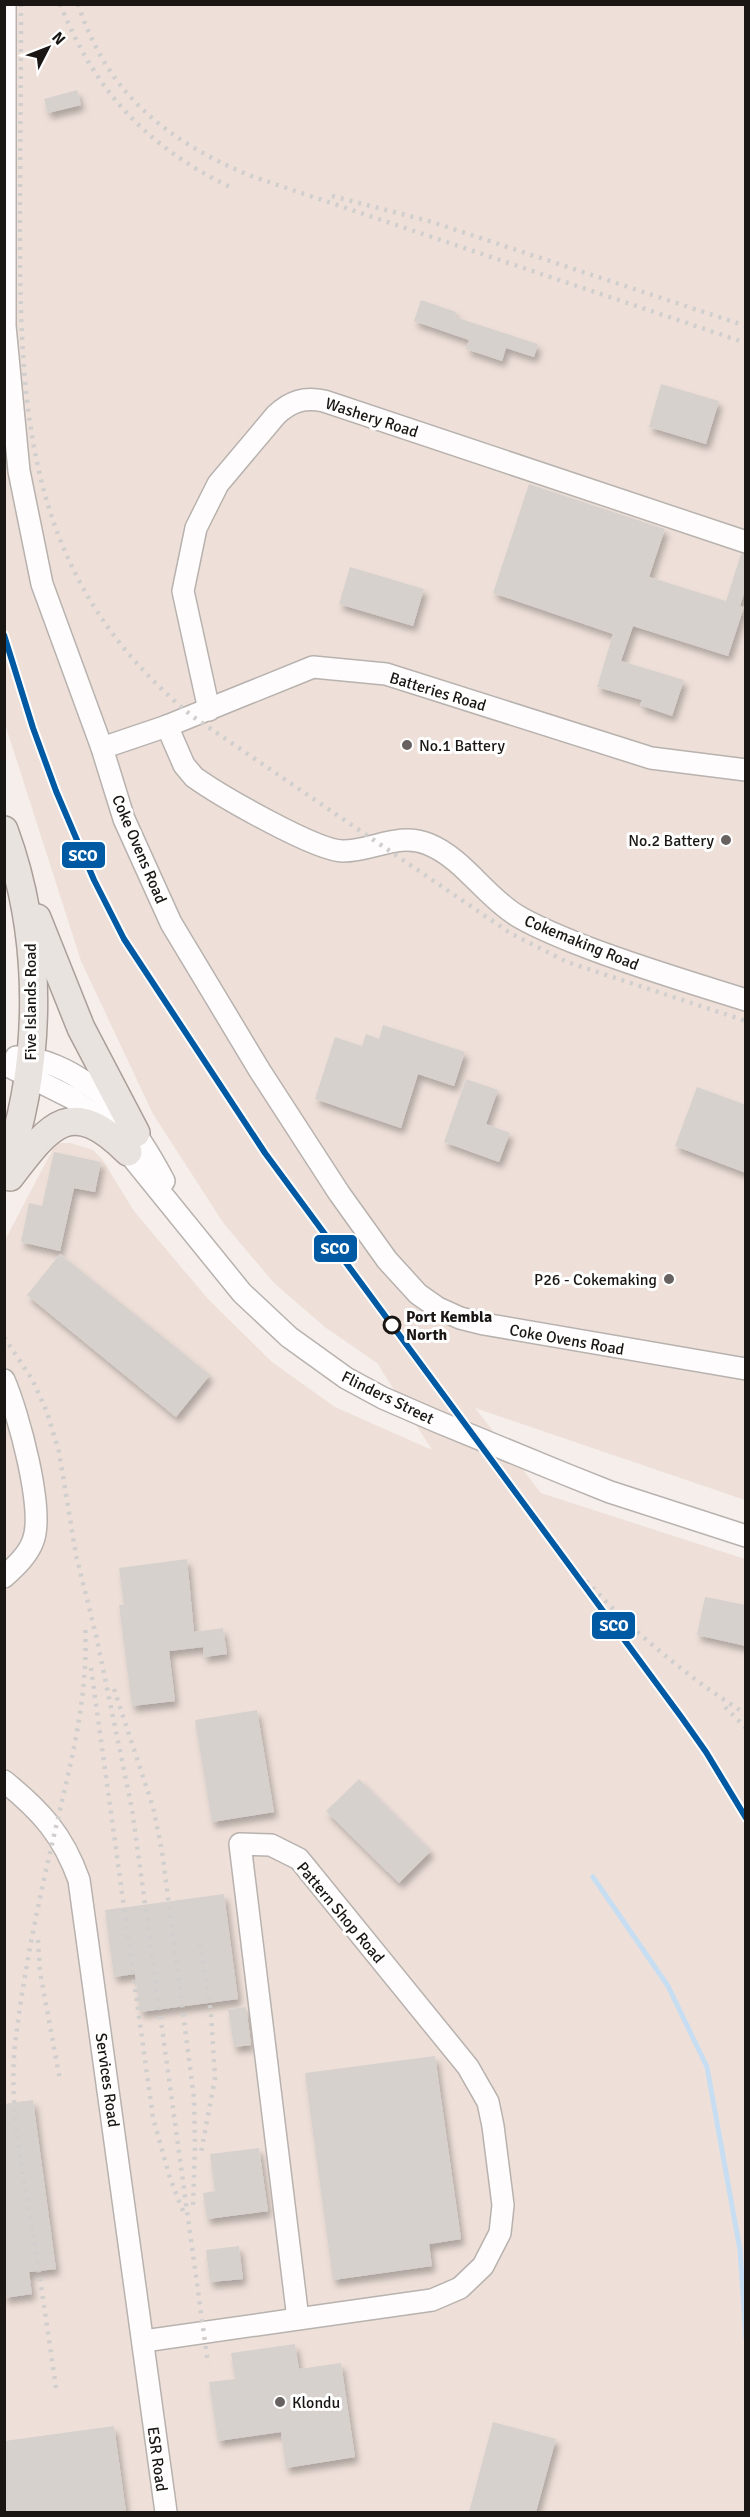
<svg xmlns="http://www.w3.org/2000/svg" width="750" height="2517" viewBox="0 0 750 2517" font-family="Signika,sans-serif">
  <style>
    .built { fill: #eee0d9 }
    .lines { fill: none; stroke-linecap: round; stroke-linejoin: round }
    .stream { stroke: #c7def2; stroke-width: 5 }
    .building { fill: #d7d1ce; filter: url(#shadow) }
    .minor-casing { stroke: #b8b2af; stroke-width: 24 }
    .major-casing { stroke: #aa9e98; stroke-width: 30 }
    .minor { stroke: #fefcfc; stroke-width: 21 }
    .major { stroke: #e9e3e0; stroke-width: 27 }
    .rail { stroke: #d1cfce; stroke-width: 4.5; stroke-dasharray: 3 6; stroke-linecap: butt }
    .rail-1-casing { stroke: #fff; stroke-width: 10 }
    .rail-1 { stroke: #005aa3; stroke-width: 6 }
    .poi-dot { fill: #67625f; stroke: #fff; stroke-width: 2 }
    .stop-dot { fill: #fff; stroke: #1a1614; stroke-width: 3 }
    .labels { text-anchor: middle; stroke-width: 6; stroke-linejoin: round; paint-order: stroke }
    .street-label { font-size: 16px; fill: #1a1614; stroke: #fff }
    .poi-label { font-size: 16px; fill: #1a1614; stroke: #fff; text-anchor: start }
    .stop-label { font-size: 16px; font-weight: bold; fill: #1a1614; stroke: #fff; text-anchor: start }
    .line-badge { stroke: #fff; stroke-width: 2 }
    .badge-label { font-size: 16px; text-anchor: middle; font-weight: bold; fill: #fff }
  </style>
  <defs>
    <filter id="shadow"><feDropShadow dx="3.5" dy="6" stdDeviation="3" flood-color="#0004"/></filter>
  </defs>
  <rect width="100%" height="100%" fill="#f6eeea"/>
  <path class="built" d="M 5,5 L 745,5 L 745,1500 L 475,1408 L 541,1493 L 745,1559 L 745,2512 L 5,2512 L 4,1242 L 56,1143 L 71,1143 L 93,1150 L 102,1159 L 134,1211 L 208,1299 L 272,1362 L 335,1407 L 432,1450 L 377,1363 L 326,1328 L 275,1284 L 224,1224 L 153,1114 L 81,961 L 5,724 Z"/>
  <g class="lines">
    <path class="stream" d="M 593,1877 L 668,1986 L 707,2067 L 740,2250 L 746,2339"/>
  </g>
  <g class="building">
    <path d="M 77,90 L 81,105 L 48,113 L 44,99 Z"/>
    <path d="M 421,300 L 456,312 L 455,317 L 538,344 L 534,357 L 506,348 L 502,361 L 466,349 L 469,340 L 414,321 Z"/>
    <path d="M 661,384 L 719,401 L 706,444 L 649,427 Z"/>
    <path d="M 529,484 L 665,529 L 649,577 L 726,601 L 741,554 L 746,554 L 746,587 L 740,606 L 744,607 L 728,656 L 633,626 L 621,661 L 684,680 L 672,716 L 640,705 L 642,700 L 597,687 L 613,634 L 493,593 Z"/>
    <path d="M 350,567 L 424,589 L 413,626 L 339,604 Z"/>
    <path d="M 383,1025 L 465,1052 L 454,1086 L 418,1074 L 401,1128 L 315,1099 L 335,1037 L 362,1046 L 366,1034 L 379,1039 Z"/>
    <path d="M 466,1079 L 498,1090 L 486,1124 L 510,1133 L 499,1162 L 444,1142 Z"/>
    <path d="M 697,1087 L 746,1105 L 746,1173 L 675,1146 Z"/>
    <path d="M 54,1152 L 101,1162 L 95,1192 L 74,1188 L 60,1251 L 21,1242 L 29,1203 L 42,1206 Z"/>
    <path d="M 60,1254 L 210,1375 L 176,1417 L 27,1295 Z"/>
    <path d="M 187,1559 L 194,1632 L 223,1628 L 227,1654 L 204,1657 L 203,1647 L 169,1651 L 175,1701 L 132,1706 L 119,1605 L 124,1605 L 119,1568 Z"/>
    <path d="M 705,1597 L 746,1605 L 746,1646 L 697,1635 Z"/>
    <path d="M 257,1710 L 274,1812 L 212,1822 L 195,1720 Z"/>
    <path d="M 359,1779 L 431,1851 L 399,1883 L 326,1811 Z"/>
    <path d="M 224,1894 L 238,1999 L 140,2012 L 135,1974 L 114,1977 L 105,1910 Z"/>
    <path d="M 246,2007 L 251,2045 L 234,2047 L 228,2009 Z"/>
    <path d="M 435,2056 L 461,2239 L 429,2244 L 432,2266 L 333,2280 L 305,2073 Z"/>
    <path d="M 33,2100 L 56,2269 L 29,2272 L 32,2294 L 4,2298 L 4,2104 Z"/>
    <path d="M 259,2148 L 268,2211 L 207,2219 L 203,2193 L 215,2191 L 210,2154 Z"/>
    <path d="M 239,2246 L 243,2279 L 210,2282 L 206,2250 Z"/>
    <path d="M 295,2344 L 299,2369 L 341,2363 L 355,2457 L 286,2468 L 281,2432 L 218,2441 L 209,2382 L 235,2379 L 231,2353 Z"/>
    <path d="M 493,2422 L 556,2439 L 536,2512 L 469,2512 Z"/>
    <path d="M 114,2426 L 126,2512 L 4,2512 L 4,2441 Z"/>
  </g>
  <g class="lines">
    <defs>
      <g id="minor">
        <path d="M 5,4 L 5,326 L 19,471 L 42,584 L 102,748 L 124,819 L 171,923 L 260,1071 L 339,1193 L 387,1260 L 418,1294 L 438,1308 L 460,1318 L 484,1324 L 746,1369"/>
        <path d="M 209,710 L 183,591 L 196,528 L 218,484 L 276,415 C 291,401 304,397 324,401 L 746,542"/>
        <path d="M 167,726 L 184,765 L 194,777 C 219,795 316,851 343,851 C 373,851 398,832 428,844 C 463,858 484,895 516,915 C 537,928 563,938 586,947 C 638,967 692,983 746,1000"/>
        <path d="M 102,748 L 167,726 L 313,667 L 386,674 L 651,758 L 746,770"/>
        <path d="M 16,1057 C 31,1057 42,1060 56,1066 C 108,1088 138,1132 164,1181"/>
        <path d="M 4,1064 L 72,1098 L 105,1124 L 242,1293 L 289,1337 L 346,1378 L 383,1398 L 436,1421 L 565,1474 L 610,1492 L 746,1536"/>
        <path d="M 4,1380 C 18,1412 45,1510 33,1541 C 28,1555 15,1567 4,1577"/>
        <path d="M 4,1781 C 41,1811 63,1835 79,1880 L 166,2512"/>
        <path d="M 144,2341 L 298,2319 L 240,1844 L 271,1845 L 299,1859 L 468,2067 L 488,2102 L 493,2126 L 503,2205 L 500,2233 L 483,2266 L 460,2288 L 432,2300 L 298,2319"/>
      </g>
      <g id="major">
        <path d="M 4,830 C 44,938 43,1066 4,1174"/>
        <path d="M 37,918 L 81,1028 L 136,1133"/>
        <path d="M 10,1177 C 50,1125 71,1095 128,1152"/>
      </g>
    </defs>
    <use href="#minor" class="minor-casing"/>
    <use href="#major" class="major-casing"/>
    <use href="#minor" class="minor"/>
    <use href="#major" class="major"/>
    <g class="rail">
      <path d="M 21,4 C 21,80 20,156 20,232 C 20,426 31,583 192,716 L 510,933 L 567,962 L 746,1021"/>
      <path d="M 60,4 C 94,90 147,147 230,187"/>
      <path d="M 78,4 C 107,94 167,141 251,176 L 746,343"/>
      <path d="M 332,196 L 429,221 L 746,326"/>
      <path d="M 4,1337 L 32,1379 L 47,1412 L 59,1452 L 76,1555 L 96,1635 L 132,1809 L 208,2364"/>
      <path d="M 551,1540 C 606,1608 671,1667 746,1714"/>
      <path d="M 91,1668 L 153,2118 L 170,2178 L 183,2211"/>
      <path d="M 114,1689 L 153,1807 L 162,1851 L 194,2098 L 195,2144 L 193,2208"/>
      <path d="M 725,1707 L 746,1728"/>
      <path d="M 38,1940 L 40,1972 L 60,2080"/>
      <path d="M 200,1943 L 211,2013 L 215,2078 L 201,2153"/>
      <path d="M 56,2388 C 48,2332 40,2277 31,2221 C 21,2163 9,2104 15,2045 C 23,1975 39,1899 55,1831 C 71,1762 89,1696 85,1624"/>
    </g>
    <defs>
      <path id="rail-1" d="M 4,635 L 33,728 L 56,791 L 94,880 L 124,939 L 265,1153 L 682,1718 L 706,1752 L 746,1818"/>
    </defs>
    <use href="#rail-1" class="rail-1-casing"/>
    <use href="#rail-1" class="rail-1"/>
  </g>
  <g class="poi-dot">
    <circle cx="407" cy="745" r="6"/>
    <circle cx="726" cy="840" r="6"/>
    <circle cx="669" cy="1279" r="6"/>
    <circle cx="280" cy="2402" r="6"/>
  </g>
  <circle class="stop-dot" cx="392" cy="1325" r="8"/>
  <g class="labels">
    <g class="street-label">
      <text transform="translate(372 417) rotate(18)" y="6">Washery Road</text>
      <text transform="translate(438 691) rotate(17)" y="6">Batteries Road</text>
      <text transform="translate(140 849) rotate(67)" y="6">Coke Ovens Road</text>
      <text transform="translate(582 942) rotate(22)" y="6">Cokemaking Road</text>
      <text transform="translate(30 1002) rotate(-90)" y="6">Five Islands Road</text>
      <text transform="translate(567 1339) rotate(10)" y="6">Coke Ovens Road</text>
      <text transform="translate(388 1397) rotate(26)" y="6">Flinders Street</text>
      <text transform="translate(341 1912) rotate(50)" y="6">Pattern Shop Road</text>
      <text transform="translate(108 2080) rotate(82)" y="6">Services Road</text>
      <text transform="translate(158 2459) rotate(82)" y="6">ESR Road</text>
    </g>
    <g class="poi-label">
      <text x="419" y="751">No.1 Battery</text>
      <text x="714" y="846" text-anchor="end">No.2 Battery</text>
      <text x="657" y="1285" text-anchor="end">P26 - Cokemaking</text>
      <text x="292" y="2408">Klondu</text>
    </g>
    <g class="stop-label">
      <text x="406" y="1322">Port Kembla<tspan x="406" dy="18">North</tspan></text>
    </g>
  </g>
  <g class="line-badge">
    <rect x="61" y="841" width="45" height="28" rx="6" fill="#005aa3"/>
    <rect x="313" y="1234" width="45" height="29" rx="6" fill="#005aa3"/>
    <rect x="591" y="1611" width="45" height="29" rx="6" fill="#005aa3"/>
  </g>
  <g class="badge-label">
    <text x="83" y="861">SCO</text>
    <text x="335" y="1254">SCO</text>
    <text x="614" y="1631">SCO</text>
  </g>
  <rect width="750" height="2517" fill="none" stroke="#1a1614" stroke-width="12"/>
  <g transform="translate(48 48) rotate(48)" stroke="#ffffff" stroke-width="4.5" paint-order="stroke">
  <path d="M0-4.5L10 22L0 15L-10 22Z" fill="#1a1614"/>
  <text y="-9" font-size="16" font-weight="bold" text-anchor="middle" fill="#1a1614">N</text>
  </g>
</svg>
